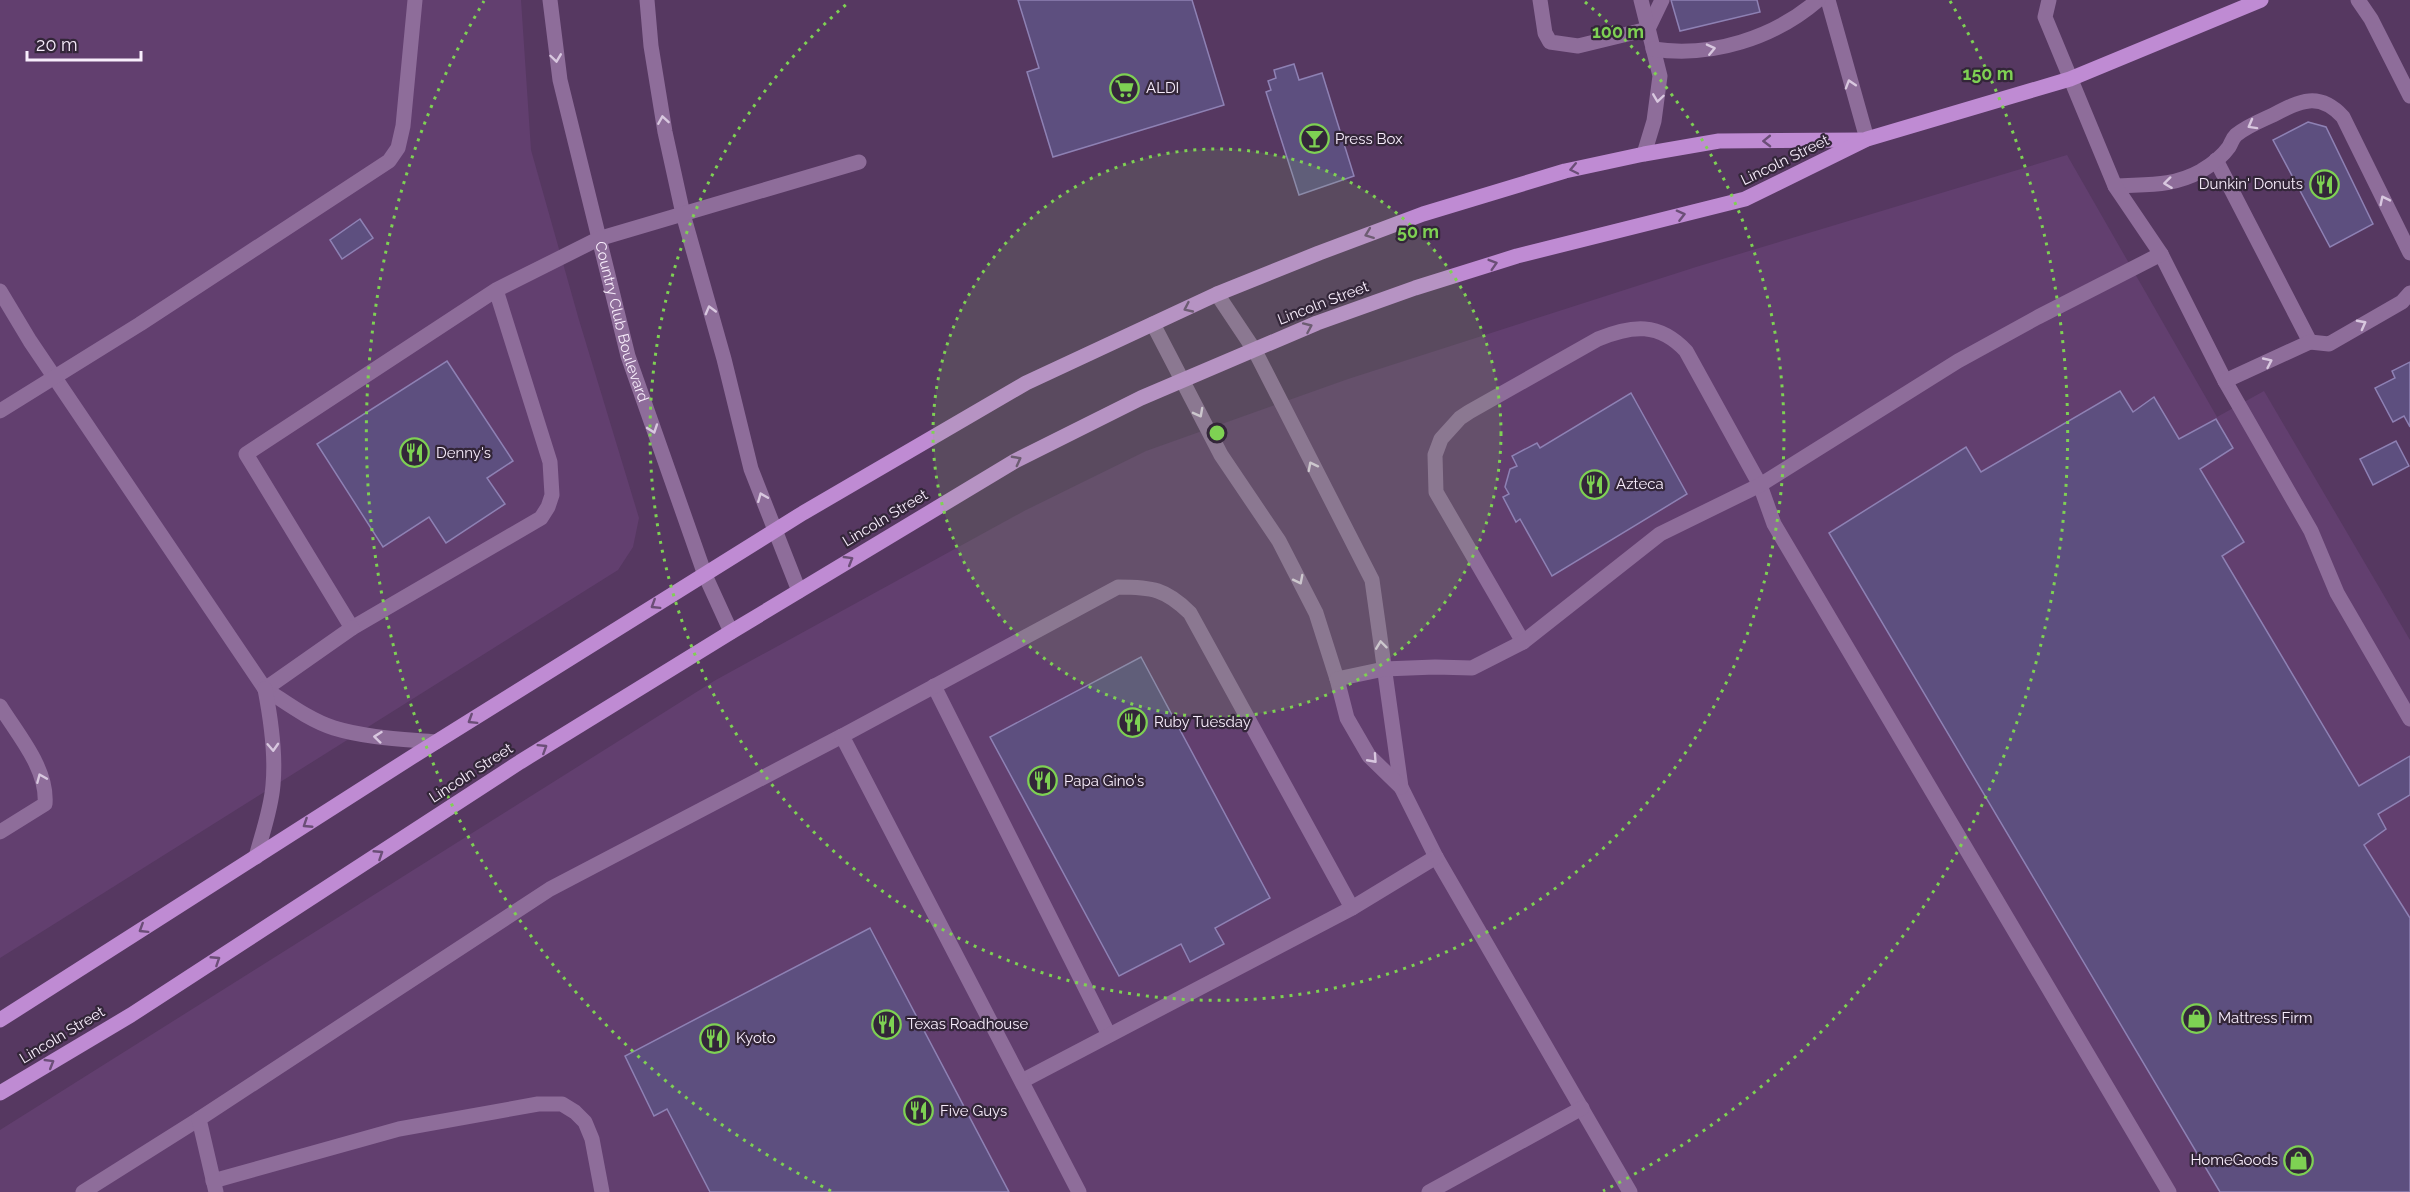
<svg xmlns="http://www.w3.org/2000/svg" width="2410" height="1192" viewBox="0 0 2410 1192" font-family="Raleway,sans-serif">
  <style>
    .built { fill: #623f6f }
    .building { fill: #5d4f7f; stroke: #8e81b4; stroke-width: 1.5 }
    .lines { fill: none; stroke-linecap: round; stroke-linejoin: round }
    .minor { stroke: #8e6d9a; stroke-width: 15 }
    .major { stroke: #bf8bd3; stroke-width: 15 }
    .oneway { stroke: #d8c7df }
    .oneway2 { stroke: #6b4e77 }
    .ring { fill: none; stroke: #7ed153; stroke-width: 3; stroke-dasharray: 3 6 }
    .labels { text-anchor: middle; stroke-width: 4.5; stroke-linejoin: round; paint-order: stroke }
    .poi-label { font-size: 15px; fill: #f8edfc; stroke: #332639; text-anchor: start }
    .street-label { font-size: 15px; fill: #f8edfc; stroke: #332639 }
    .centre { fill: #7ed153; stroke: #332639; stroke-width: 3 }
    .ring-label { font-size: 18px; text-anchor: middle; font-weight: bold; fill: #7ed153; stroke: #332639; stroke-width: 4.5; stroke-linejoin: round; paint-order: stroke }
  </style>
  <rect width="100%" height="100%" fill="#563861"/>
  <g class="built">
    <path d="M 0,0 L 521,0 L 531,150 L 579,320 L 639,518 L 633,547 L 618,570 L 0,958 Z"/>
    <path d="M 2067,155 L 2217,417 L 2264,391 L 2410,640 L 2410,1192 L 0,1192 L 0,1130 L 714,681 L 1024,511 L 1146,451 L 1348,379 L 1696,267 Z"/>
  </g>
  <g class="building">
    <path d="M 1018,0 L 1192,0 L 1224,105 L 1053,157 L 1027,72 L 1039,68 Z"/>
    <path d="M 1671,0 L 1757,0 L 1760,12 L 1680,31 Z"/>
    <path d="M 1294,64 L 1299,80 L 1322,73 L 1354,176 L 1299,195 L 1266,92 L 1271,90 L 1268,81 L 1276,78 L 1274,70 Z"/>
    <path d="M 2308,122 L 2326,127 L 2373,224 L 2330,247 L 2273,140 Z"/>
    <path d="M 360,219 L 373,238 L 342,259 L 330,240 Z"/>
    <path d="M 447,361 L 513,461 L 487,478 L 505,504 L 446,543 L 429,517 L 383,547 L 317,444 Z"/>
    <path d="M 2410,362 L 2410,427 L 2404,416 L 2393,422 L 2375,388 L 2395,378 L 2392,371 Z"/>
    <path d="M 2120,391 L 2133,412 L 2154,397 L 2179,439 L 2216,419 L 2233,448 L 2200,469 L 2244,542 L 2222,556 L 2359,786 L 2410,756 L 2410,795 L 2378,814 L 2386,829 L 2364,845 L 2410,918 L 2410,1192 L 2220,1192 L 1829,533 L 1966,447 L 1981,472 Z"/>
    <path d="M 1631,393 L 1687,494 L 1552,576 L 1520,519 L 1516,522 L 1503,497 L 1509,494 L 1505,487 L 1510,469 L 1517,466 L 1512,456 L 1537,443 L 1540,448 Z"/>
    <path d="M 2396,441 L 2409,466 L 2373,485 L 2360,459 Z"/>
    <path d="M 1141,657 L 1270,898 L 1215,928 L 1224,944 L 1190,962 L 1181,944 L 1119,976 L 990,737 Z"/>
    <path d="M 870,928 L 1009,1192 L 710,1192 L 667,1109 L 654,1116 L 625,1056 Z"/>
  </g>
  <g class="lines">
    <g class="minor">
      <path id="s1" d="M 550,0 L 560,80 L 628,356 L 705,575 L 731,632"/>
      <path d="M 647,0 L 651,46 L 665,132 L 683,214 L 724,359 L 751,469 L 799,591"/>
      <path d="M 1540,0 L 1545,33 L 1550,42 L 1578,46 L 1648,29 L 1662,0"/>
      <path d="M 1641,0 L 1660,76 L 1654,121 L 1644,154"/>
      <path d="M 1828,0 L 1867,139"/>
      <path d="M 2358,0 L 2371,19 L 2410,96"/>
      <path d="M 1653,49 C 1711,58 1774,38 1818,0"/>
      <path d="M 2216,160 L 2310,342"/>
      <path d="M 2115,186 C 2147,184 2172,187 2201,171 C 2211,165 2222,157 2229,147 C 2232,142 2232,139 2236,135 C 2247,126 2260,121 2273,115 C 2300,101 2319,91 2343,117 L 2410,253"/>
      <path d="M 2161,254 L 2225,381 L 2311,531 L 2337,593 L 2410,719"/>
      <path d="M 496,290 L 550,462 L 552,495 L 548,507 L 541,518 L 352,628 L 246,454 L 496,290 L 598,239 L 859,162"/>
      <path d="M 0,291 L 30,341 L 265,689 C 287,703 309,720 334,728 C 367,738 402,739 436,742"/>
      <path d="M 1217,294 L 1255,351 L 1372,580 L 1401,787 L 1436,857 L 1630,1192"/>
      <path d="M 1153,324 L 1221,455 L 1279,541 L 1316,613 L 1337,679 L 1347,718 L 1369,756 L 1401,787"/>
      <path d="M 2225,381 L 2310,342 L 2329,344 L 2402,302 L 2410,293"/>
      <path d="M 0,411 L 140,324 L 389,161 L 398,148 L 403,126 L 415,0"/>
      <path d="M 1523,642 L 1436,492 L 1435,455 L 1441,439 L 1460,418 L 1469,412 L 1598,339 C 1632,325 1659,322 1686,351 L 1760,485 L 1774,524 L 2169,1192"/>
      <path d="M 1337,679 L 1384,669 L 1435,667 L 1472,668 L 1523,642 L 1660,534 L 1760,485 L 1958,361 L 2038,317 L 2161,254 L 2115,186 L 2045,17 L 2049,0"/>
      <path d="M 934,686 L 1109,1035"/>
      <path d="M 265,689 L 352,628"/>
      <path d="M 0,706 C 18,735 48,769 45,804 L 0,832"/>
      <path d="M 256,857 C 262,834 271,810 273,785 C 276,753 271,720 265,689"/>
      <path d="M 1022,1081 L 1352,908"/>
      <path d="M 213,1181 L 399,1129 L 538,1104 L 562,1104 L 575,1112 L 585,1122 L 592,1139 L 602,1192"/>
      <path d="M 83,1192 L 199,1119"/>
      <path d="M 216,1192 L 199,1119 L 550,889 L 842,736"/>
      <path d="M 1079,1192 L 842,736 L 1118,587 C 1152,587 1166,589 1190,613 L 1352,908 L 1436,857"/>
      <path d="M 1429,1192 L 1582,1108"/>
    </g>
    <g class="major">
      <path d="M 0,1020 L 412,757 L 803,513 L 1026,383 L 1217,294 L 1319,253 L 1423,214 L 1565,171 L 1644,154 L 1719,141 L 1862,140"/>
      <path d="M 0,1093 L 131,1015 L 520,762 L 731,632 L 1015,461 L 1141,398 L 1317,323 L 1415,288 L 1517,256 L 1745,199 L 1867,139 L 2070,79 L 2261,0"/>
    </g>
  </g>
  <defs><path id="oneway-chevron" d="M-2-3.5L2.5 0L-2 3.5" fill="none" stroke-width="1.6" stroke-linecap="round" stroke-linejoin="round" transform="scale(1.5)"/></defs>
  <g class="oneway">
    <use href="#oneway-chevron" transform="translate(1711 49) rotate(-13)"/>
    <use href="#oneway-chevron" transform="translate(556 58) rotate(82)"/>
    <use href="#oneway-chevron" transform="translate(1850 84) rotate(-107)"/>
    <use href="#oneway-chevron" transform="translate(1658 98) rotate(98)"/>
    <use href="#oneway-chevron" transform="translate(663 120) rotate(-99)"/>
    <use href="#oneway-chevron" transform="translate(2252 125) rotate(151)"/>
    <use href="#oneway-chevron" transform="translate(2168 183) rotate(173)"/>
    <use href="#oneway-chevron" transform="translate(2384 200) rotate(-116)"/>
    <use href="#oneway-chevron" transform="translate(710 310) rotate(-105)"/>
    <use href="#oneway-chevron" transform="translate(2362 324) rotate(-28)"/>
    <use href="#oneway-chevron" transform="translate(2268 362) rotate(-25)"/>
    <use href="#oneway-chevron" transform="translate(1199 413) rotate(62)"/>
    <use href="#oneway-chevron" transform="translate(653 429) rotate(71)"/>
    <use href="#oneway-chevron" transform="translate(1312 466) rotate(-117)"/>
    <use href="#oneway-chevron" transform="translate(762 497) rotate(-112)"/>
    <use href="#oneway-chevron" transform="translate(1299 580) rotate(63)"/>
    <use href="#oneway-chevron" transform="translate(1381 645) rotate(-97)"/>
    <use href="#oneway-chevron" transform="translate(378 737) rotate(-174)"/>
    <use href="#oneway-chevron" transform="translate(273 747) rotate(87)"/>
    <use href="#oneway-chevron" transform="translate(1373 759) rotate(48)"/>
    <use href="#oneway-chevron" transform="translate(41 778) rotate(-113)"/>
  </g>
  <g class="oneway2">
    <use href="#oneway-chevron" transform="translate(1767 141) rotate(179)"/>
    <use href="#oneway-chevron" transform="translate(1574 169) rotate(168)"/>
    <use href="#oneway-chevron" transform="translate(1681 215) rotate(-14)"/>
    <use href="#oneway-chevron" transform="translate(1369 234) rotate(159)"/>
    <use href="#oneway-chevron" transform="translate(1493 264) rotate(-17)"/>
    <use href="#oneway-chevron" transform="translate(1188 308) rotate(155)"/>
    <use href="#oneway-chevron" transform="translate(1308 327) rotate(-24)"/>
    <use href="#oneway-chevron" transform="translate(1017 460) rotate(-28)"/>
    <use href="#oneway-chevron" transform="translate(849 560) rotate(-31)"/>
    <use href="#oneway-chevron" transform="translate(655 605) rotate(148)"/>
    <use href="#oneway-chevron" transform="translate(472 720) rotate(148)"/>
    <use href="#oneway-chevron" transform="translate(543 748) rotate(-32)"/>
    <use href="#oneway-chevron" transform="translate(307 824) rotate(147)"/>
    <use href="#oneway-chevron" transform="translate(379 854) rotate(-33)"/>
    <use href="#oneway-chevron" transform="translate(143 929) rotate(148)"/>
    <use href="#oneway-chevron" transform="translate(216 960) rotate(-33)"/>
    <use href="#oneway-chevron" transform="translate(50 1063) rotate(-31)"/>
  </g>
  <circle cx="1217" cy="433" r="284" fill="#7ed153" fill-opacity=".12"/>
  <g class="ring">
    <circle cx="1217" cy="433" r="284"/>
    <path d="M1585 2A567 567 0 1 1 849 2"/>
    <path d="M831 1191A851 851 0 0 1 484 1M1950 1A851 851 0 0 1 1603 1191"/>
  </g>
  <defs>
    <symbol id="supermarket-ring" viewBox="-11 -11 22 22"><circle r="9.5" fill="#332639" stroke="#7ed153" stroke-width="1.5"/><path d="M-6-5.5h2.5l.6 2H6L4.5 2H-2.5L-4.4-4H-6ZM-1.5 3.2a1.3 1.3 0 1 0 .1 0ZM3 3.2a1.3 1.3 0 1 0 .1 0Z" fill="#7ed153"/></symbol>
    <symbol id="bar-ring" viewBox="-11 -11 22 22"><circle r="9.5" fill="#332639" stroke="#7ed153" stroke-width="1.5"/><path d="M-6-5H6L.8 .8V4.5H3.5V6h-7V4.5H-.8V.8Z" fill="#7ed153"/></symbol>
    <symbol id="restaurant-ring" viewBox="-11 -11 22 22"><circle r="9.5" fill="#332639" stroke="#7ed153" stroke-width="1.5"/><path d="M-5-6h1v4h1v-4h1v4h1v-4h1v5L-1.5 .5V6h-2V.5L-5-1ZM5-6V6H3V1.5H1.5Q1.5-4 5-6Z" fill="#7ed153"/></symbol>
    <symbol id="shop-ring" viewBox="-11 -11 22 22"><circle r="9.5" fill="#332639" stroke="#7ed153" stroke-width="1.5"/><path d="M-5-2.5h2.3a2.7 3.5 0 0 1 5.4 0H5L5.5 6h-11ZM-1.5-2.5h3a1.5 2.3 0 0 0-3 0Z" fill="#7ed153"/></symbol>
  </defs>
  <g fill-rule="evenodd">
    <use href="#supermarket-ring" x="1108" y="72" width="33" height="33"/>
    <use href="#bar-ring" x="1298" y="122" width="33" height="33"/>
    <use href="#restaurant-ring" x="2308" y="168" width="33" height="33"/>
    <use href="#restaurant-ring" x="398" y="436" width="33" height="33"/>
    <use href="#restaurant-ring" x="1578" y="468" width="33" height="33"/>
    <use href="#restaurant-ring" x="1116" y="706" width="33" height="33"/>
    <use href="#restaurant-ring" x="1026" y="764" width="33" height="33"/>
    <use href="#shop-ring" x="2180" y="1002" width="33" height="33"/>
    <use href="#restaurant-ring" x="870" y="1008" width="33" height="33"/>
    <use href="#restaurant-ring" x="698" y="1022" width="33" height="33"/>
    <use href="#restaurant-ring" x="902" y="1094" width="33" height="33"/>
    <use href="#shop-ring" x="2282" y="1144" width="33" height="33"/>
  </g>
  <g class="labels">
    <g class="poi-label">
      <text x="1146" y="93">ALDI</text>
      <text x="1335" y="144">Press Box</text>
      <text x="2303" y="189" text-anchor="end">Dunkin' Donuts</text>
      <text x="436" y="458">Denny's</text>
      <text x="1616" y="489">Azteca</text>
      <text x="1154" y="727">Ruby Tuesday</text>
      <text x="1064" y="786">Papa Gino's</text>
      <text x="2218" y="1023">Mattress Firm</text>
      <text x="907" y="1029">Texas Roadhouse</text>
      <text x="736" y="1043">Kyoto</text>
      <text x="940" y="1116">Five Guys</text>
      <text x="2278" y="1165" text-anchor="end">HomeGoods</text>
    </g>
    <g class="street-label">
      <text transform="translate(1785 160) rotate(-26)" y="5">Lincoln Street</text>
      <text transform="translate(1323 303) rotate(-21)" y="5">Lincoln Street</text>
      <text dy="5" stroke="none"><textPath href="#s1" startOffset="330">Country Club Boulevard</textPath></text>
      <text transform="translate(885 518) rotate(-31)" y="5">Lincoln Street</text>
      <text transform="translate(471 773) rotate(-33)" y="5">Lincoln Street</text>
      <text transform="translate(62 1035) rotate(-31)" y="5">Lincoln Street</text>
    </g>
  </g>
  <circle cx="1217" cy="433" r="9" class="centre"/>
  <g class="ring-label">
    <text x="1618" y="38">100 m</text>
    <text x="1988" y="80">150 m</text>
    <text x="1418" y="238">50 m</text>
  </g>
  <path d="M27 51v9h114v-9" fill="none" stroke="#f8edfc" stroke-width="3"/>
  <text x="36" y="51" font-size="18" fill="#f8edfc" stroke="#332639" stroke-width="4.5" paint-order="stroke">20 m</text>
</svg>
